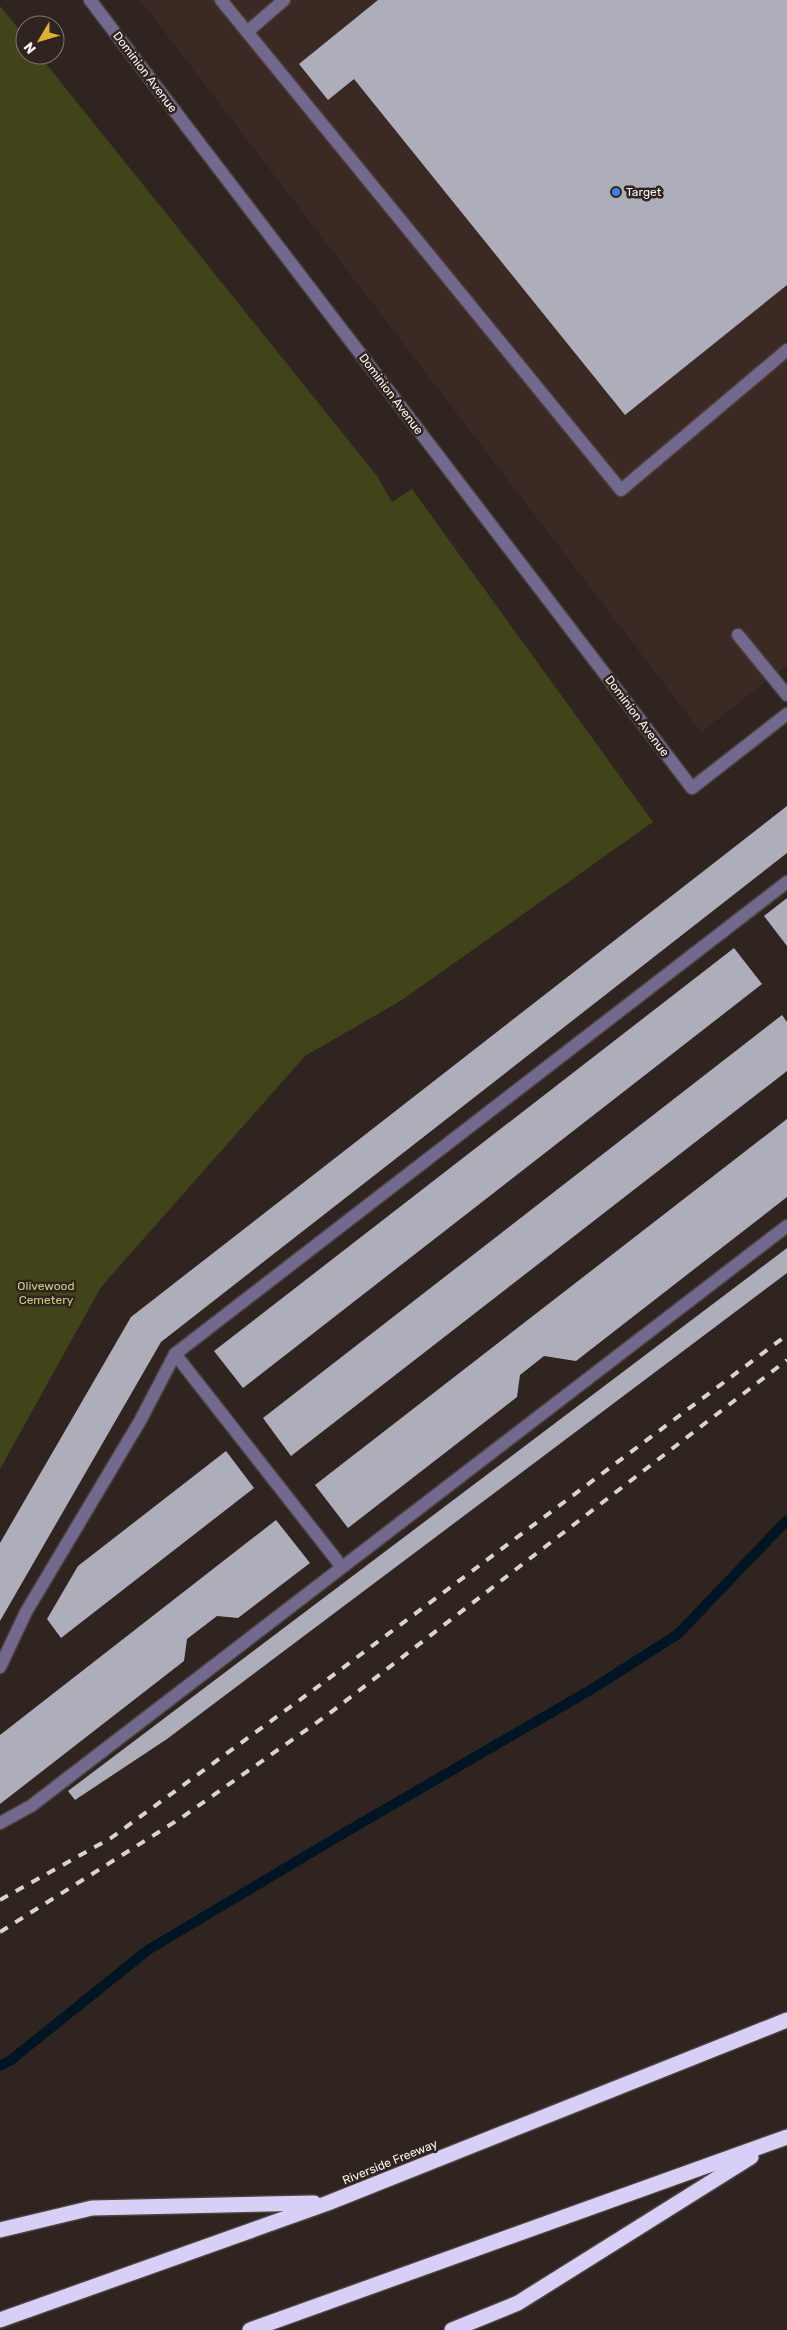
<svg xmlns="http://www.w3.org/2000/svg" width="787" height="2330" viewBox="0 0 787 2330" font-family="Rubik,sans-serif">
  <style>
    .built { fill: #3b2a23 }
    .green { fill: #414319 }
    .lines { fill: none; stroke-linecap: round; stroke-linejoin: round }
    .stream { stroke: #001524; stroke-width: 10 }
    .building { fill: #aeaebb }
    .service-casing { stroke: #4b413d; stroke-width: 15 }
    .minor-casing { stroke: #4b413d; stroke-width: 15 }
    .motorway-casing { stroke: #4b413d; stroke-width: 18 }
    .service { stroke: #73698f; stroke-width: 12 }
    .minor { stroke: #73698f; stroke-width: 12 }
    .motorway { stroke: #d8cff6; stroke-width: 15 }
    .rail { stroke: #dad3d0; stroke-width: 4; stroke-dasharray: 9 9; stroke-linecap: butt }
    .shop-dot { fill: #3f7fe0; stroke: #2f2420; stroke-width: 2 }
    .labels { text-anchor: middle; stroke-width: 5; stroke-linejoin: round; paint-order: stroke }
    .street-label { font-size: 12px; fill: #f9f2ef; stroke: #2f2420 }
    .poi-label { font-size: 12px; fill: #f9f2ef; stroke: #2f2420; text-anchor: start }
    .park-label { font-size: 12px; fill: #c9cf7e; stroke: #2f2420 }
  </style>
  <rect width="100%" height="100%" fill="#2f2420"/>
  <path class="built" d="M 140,0 L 787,0 L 787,665 L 701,732 Z"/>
  <path class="green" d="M 0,6 L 25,37 L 25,55 L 39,55 L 377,476 L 392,502 L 412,489 L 653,822 L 402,1000 L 305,1056 L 101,1287 L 0,1469 Z"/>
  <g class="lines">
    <path class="stream" d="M 0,2066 L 11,2060 L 148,1950 L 339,1836 L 592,1689 L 678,1634 L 787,1520"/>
  </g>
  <g class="building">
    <path d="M 378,0 L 787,0 L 787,285 L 625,415 L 354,79 L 328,100 L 299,64 Z"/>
    <path d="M 787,806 L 787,853 L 161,1342 L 0,1621 L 0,1543 L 131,1317 Z"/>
    <path d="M 787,898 L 787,946 L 764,916 Z"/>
    <path d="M 734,948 L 762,984 L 243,1388 L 214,1351 Z"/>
    <path d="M 782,1015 L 787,1022 L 787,1071 L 291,1456 L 263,1418 Z"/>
    <path d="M 787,1119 L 787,1197 L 576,1361 L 544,1356 L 520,1375 L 517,1397 L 348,1528 L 315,1485 Z"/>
    <path d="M 787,1248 L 787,1273 L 167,1739 L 75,1800 L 68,1791 Z"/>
    <path d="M 226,1451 L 254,1488 L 61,1638 L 47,1619 L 78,1566 Z"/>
    <path d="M 276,1520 L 310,1563 L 238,1618 L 217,1616 L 187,1639 L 184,1661 L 0,1804 L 0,1735 Z"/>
  </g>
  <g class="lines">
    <defs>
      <g id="service">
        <path d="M 221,0 L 621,490 L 787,350"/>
        <path d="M 247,32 L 284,0"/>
        <path d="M 738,635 L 787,695"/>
        <path d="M 175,1354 L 342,1567"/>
        <path d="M 0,1667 L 26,1612 L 140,1421 L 175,1354 L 787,882"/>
        <path d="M 0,1823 L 31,1806 L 787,1226"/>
      </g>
      <path id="minor" d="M 90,0 L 692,788 L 787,714"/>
      <g id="motorway">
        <path d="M 0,2230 L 92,2208 L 314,2203"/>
        <path d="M 0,2320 L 328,2203 L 787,2020"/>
        <path d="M 250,2330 L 787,2137"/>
        <path d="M 452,2330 L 518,2303 L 751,2157"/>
      </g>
    </defs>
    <use href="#service" class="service-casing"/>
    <use href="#minor" class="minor-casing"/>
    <use href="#motorway" class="motorway-casing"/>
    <use href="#service" class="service"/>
    <use href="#minor" class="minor"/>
    <use href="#motorway" class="motorway"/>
    <g class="rail">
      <path d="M 0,1900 L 111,1838 L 312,1691 L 787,1335"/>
      <path d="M 0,1932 L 181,1818 L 326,1716 L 787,1360"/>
    </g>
  </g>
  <circle class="shop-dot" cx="616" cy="192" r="5"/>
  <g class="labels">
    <g class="street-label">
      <text transform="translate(145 72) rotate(53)" y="4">Dominion Avenue</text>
      <text transform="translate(391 394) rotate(53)" y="4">Dominion Avenue</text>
      <text transform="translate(637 716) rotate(53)" y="4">Dominion Avenue</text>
      <text transform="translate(390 2162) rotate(-22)" y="4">Riverside Freeway</text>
    </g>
    <g class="poi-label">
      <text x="626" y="196">Target</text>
    </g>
    <g class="park-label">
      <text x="46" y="1290">Olivewood<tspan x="46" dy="14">Cemetery</tspan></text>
    </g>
  </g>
  <g transform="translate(40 40) rotate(232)"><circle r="24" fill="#2f2420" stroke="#807673"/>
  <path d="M0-4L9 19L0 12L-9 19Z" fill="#dfb034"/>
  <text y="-8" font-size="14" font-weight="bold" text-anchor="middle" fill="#f9f2ef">N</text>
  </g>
</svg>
